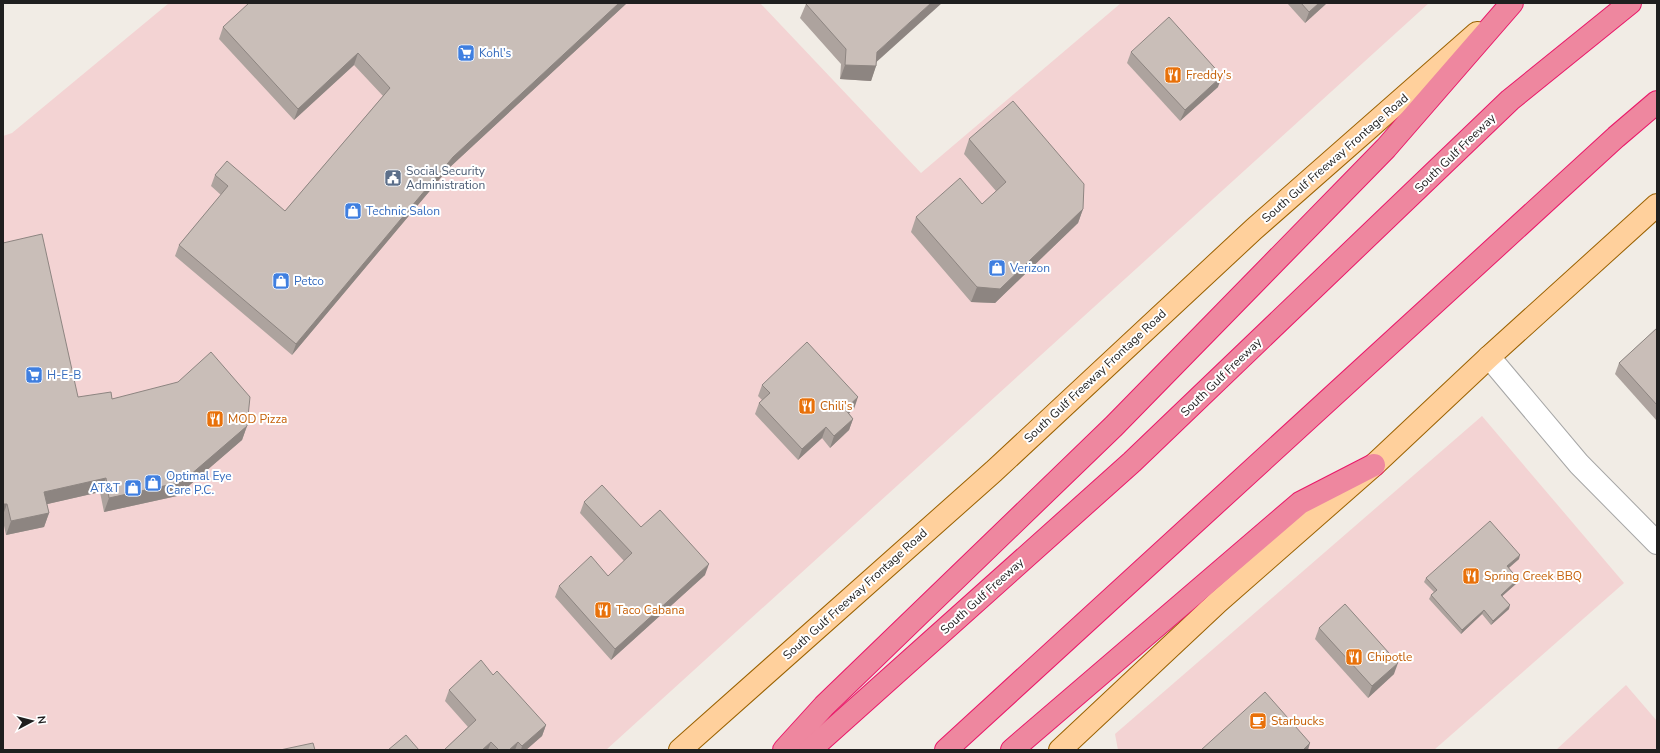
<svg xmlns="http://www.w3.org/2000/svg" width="1660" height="753" viewBox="0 0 1660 753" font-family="'Nunito Sans',sans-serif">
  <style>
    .commercial { fill: #f3d3d3 }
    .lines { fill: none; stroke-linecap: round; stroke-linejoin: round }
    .minor-casing { stroke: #a6a6a6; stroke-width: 24 }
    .major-casing { stroke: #9b6100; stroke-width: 24 }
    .highway-casing { stroke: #e91869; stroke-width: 24 }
    .minor { stroke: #fff; stroke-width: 22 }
    .major { stroke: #ffd09c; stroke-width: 22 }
    .highway { stroke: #ee879f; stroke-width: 22 }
    .wall { fill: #ada39e }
    .shaded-wall { fill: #8d8581 }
    .building { fill: #c9beb8; stroke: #8d8581 }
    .labels { text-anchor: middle; stroke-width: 4; stroke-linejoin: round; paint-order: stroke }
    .shop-label { font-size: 12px; fill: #366cbe; stroke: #fff; text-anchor: start }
    .food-label { font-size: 12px; fill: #c56008; stroke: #fff; text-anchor: start }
    .street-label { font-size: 12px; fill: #1f1f1f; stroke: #fff }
    .service-label { font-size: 12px; fill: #4e5e75; stroke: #fff; text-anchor: start }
  </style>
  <rect width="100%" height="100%" fill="#f1ece5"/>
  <g class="commercial">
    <path d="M 169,3 L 760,3 L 921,173 L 1121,3 L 1429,3 L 606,750 L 3,750 L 3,136 L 12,133 Z"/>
    <path d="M 1482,416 L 1624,583 L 1434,750 L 1118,750 L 1115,734 Z"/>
    <path d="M 1626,685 L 1657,721 L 1657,750 L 1556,750 Z"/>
  </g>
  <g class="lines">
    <defs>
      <path id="minor" d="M 1489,357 L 1579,464 L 1657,543"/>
      <g id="major">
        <path d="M 680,750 L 994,471 L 1254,229 L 1477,33"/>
        <path d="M 1060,750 L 1218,602 L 1374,465 L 1489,357 L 1657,205"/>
      </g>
      <g id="highway">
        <path d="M 784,750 L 824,706 L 1114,426 L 1386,148 L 1512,3"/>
        <path d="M 810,750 L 1132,462 L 1510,100 L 1630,3"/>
        <path d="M 946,750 L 1616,137 L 1657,102"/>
        <path d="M 1012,750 L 1300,503 L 1374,465"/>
      </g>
    </defs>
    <use href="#minor" class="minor-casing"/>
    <use href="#major" class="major-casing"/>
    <use href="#highway" class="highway-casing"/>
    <use href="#minor" class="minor"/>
    <use href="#major" class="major"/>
    <use href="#highway" class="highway"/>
  </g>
  <g class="wall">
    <path d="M 627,3 L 449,168 L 292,355 L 175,256 L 179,245 L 221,195 L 211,186 L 215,175 L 285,211 L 383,96 L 354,65 L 294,120 L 219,39 L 223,27 Z"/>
    <path d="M 1287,3 L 1327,3 L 1305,23 Z"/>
    <path d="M 806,4 L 876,62 L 876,66 L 871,81 L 840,79 L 841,64 L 800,18 Z"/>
    <path d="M 1131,52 L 1218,87 L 1180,121 L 1127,63 Z"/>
    <path d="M 969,139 L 1083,209 L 1078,223 L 995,303 L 971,302 L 911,232 L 916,217 L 982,204 L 996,191 L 964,154 Z"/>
    <path d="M 3,243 L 78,397 L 112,399 L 247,426 L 242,440 L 177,496 L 104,512 L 100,492 L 47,504 L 49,513 L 44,527 L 6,535 L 3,521 Z"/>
    <path d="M 1657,328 L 1657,421 L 1615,374 L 1619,363 Z"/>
    <path d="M 762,385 L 854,409 L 849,413 L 853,419 L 849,430 L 830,448 L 822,438 L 798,460 L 755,414 L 759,403 L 762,400 L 758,396 Z"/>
    <path d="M 584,502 L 641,527 L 705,575 L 611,660 L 555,597 L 559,586 L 608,576 L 624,561 L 580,513 Z"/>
    <path d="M 1519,559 L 1509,568 L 1517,583 L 1502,596 L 1509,609 L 1491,625 L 1482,614 L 1461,634 L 1429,599 L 1431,595 L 1434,592 L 1424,582 L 1426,578 Z"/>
    <path d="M 1319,628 L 1394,674 L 1368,698 L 1315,639 Z"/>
    <path d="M 493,675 L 546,725 L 542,736 L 526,750 L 444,750 L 468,727 L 445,701 L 449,690 Z"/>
  </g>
  <g class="shaded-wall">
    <path d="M 619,3 L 627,3 L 449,168 L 292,355 L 296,344 L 453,157 Z"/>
    <path d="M 931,3 L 942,3 L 872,66 L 876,66 L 871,81 L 840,79 L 845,65 L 877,52 Z"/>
    <path d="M 1319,3 L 1327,3 L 1305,23 L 1309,12 Z"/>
    <path d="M 358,53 L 354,65 L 294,120 L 298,109 Z"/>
    <path d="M 1222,76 L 1218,87 L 1180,121 L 1185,110 Z"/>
    <path d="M 1083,209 L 1078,223 L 995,303 L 971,302 L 977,287 Z"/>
    <path d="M 858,397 L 854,409 L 841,420 L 845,409 Z"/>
    <path d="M 853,419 L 849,430 L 830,448 L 834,436 Z"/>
    <path d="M 247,426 L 242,440 L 177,496 L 104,512 L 109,498 Z"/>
    <path d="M 826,427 L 822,438 L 798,460 L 802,449 Z"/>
    <path d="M 106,478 L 100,492 L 39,506 L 44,492 Z"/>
    <path d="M 3,504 L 7,504 L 3,515 Z"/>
    <path d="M 49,513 L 44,527 L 6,535 L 11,521 Z"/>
    <path d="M 1520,555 L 1519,559 L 1506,570 L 1507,566 Z"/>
    <path d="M 709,564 L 705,575 L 611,660 L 615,649 Z"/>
    <path d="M 1518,579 L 1517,583 L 1499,599 L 1501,595 Z"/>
    <path d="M 1510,605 L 1509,609 L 1491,625 L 1493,621 Z"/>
    <path d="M 1484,610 L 1482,614 L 1461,634 L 1462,630 Z"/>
    <path d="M 1398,663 L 1394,674 L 1368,698 L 1372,686 Z"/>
    <path d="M 546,725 L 542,736 L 526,750 L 521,750 L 522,746 Z"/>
    <path d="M 491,742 L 488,750 L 482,750 Z"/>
    <path d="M 518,742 L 515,750 L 509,750 Z"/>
    <path d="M 1310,743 L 1308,750 L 1303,750 Z"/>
  </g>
  <g class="building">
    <path d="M 249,3 L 619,3 L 453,157 L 296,344 L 179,245 L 228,186 L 215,175 L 227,161 L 285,211 L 390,88 L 358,53 L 298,109 L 223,27 Z"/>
    <path d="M 807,3 L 931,3 L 877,52 L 876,66 L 845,65 L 846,49 L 806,4 Z"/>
    <path d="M 1301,3 L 1319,3 L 1309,12 Z"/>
    <path d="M 1169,17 L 1222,76 L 1185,110 L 1131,52 Z"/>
    <path d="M 1013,101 L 1084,184 L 1083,209 L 1000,289 L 977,287 L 916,217 L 960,178 L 982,204 L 1006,182 L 969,139 Z"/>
    <path d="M 42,234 L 78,397 L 111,392 L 112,399 L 178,382 L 211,352 L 250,397 L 247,426 L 182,482 L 109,498 L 106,478 L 44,492 L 49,513 L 11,521 L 7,504 L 3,504 L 3,243 Z"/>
    <path d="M 1657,328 L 1657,405 L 1619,363 Z"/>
    <path d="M 807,342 L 858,397 L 845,409 L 853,419 L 834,436 L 826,427 L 802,449 L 759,403 L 770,393 L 762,385 Z"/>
    <path d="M 602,485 L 641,527 L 660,510 L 709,564 L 615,649 L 559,586 L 591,556 L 608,576 L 632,553 L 584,502 Z"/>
    <path d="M 1490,521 L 1520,555 L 1507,566 L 1518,579 L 1501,595 L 1510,605 L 1493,621 L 1484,610 L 1462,630 L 1431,595 L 1437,590 L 1426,578 Z"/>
    <path d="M 1345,604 L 1398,663 L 1372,686 L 1319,628 Z"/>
    <path d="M 481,660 L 493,675 L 497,671 L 546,725 L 522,746 L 518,742 L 509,750 L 499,750 L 491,742 L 482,750 L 444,750 L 476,720 L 449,690 Z"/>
    <path d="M 1265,692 L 1310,743 L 1303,750 L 1201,750 Z"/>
    <path d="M 406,735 L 419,750 L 388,750 Z"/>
    <path d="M 313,743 L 315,750 L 280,750 Z"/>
  </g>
  <defs>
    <symbol id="supermarket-square" viewBox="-11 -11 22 22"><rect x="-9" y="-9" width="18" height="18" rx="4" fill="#3f7fe0" stroke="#fff"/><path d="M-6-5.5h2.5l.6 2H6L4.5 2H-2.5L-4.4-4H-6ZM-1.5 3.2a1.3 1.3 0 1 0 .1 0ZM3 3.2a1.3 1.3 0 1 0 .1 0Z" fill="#fff"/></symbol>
    <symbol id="restaurant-square" viewBox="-11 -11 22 22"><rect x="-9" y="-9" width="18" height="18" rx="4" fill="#e8710a" stroke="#fff"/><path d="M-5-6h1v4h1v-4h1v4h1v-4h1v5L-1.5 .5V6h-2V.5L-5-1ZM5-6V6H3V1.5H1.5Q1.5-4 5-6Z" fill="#fff"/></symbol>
    <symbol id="civic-square" viewBox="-11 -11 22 22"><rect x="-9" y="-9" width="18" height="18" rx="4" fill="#5c6f8a" stroke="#fff"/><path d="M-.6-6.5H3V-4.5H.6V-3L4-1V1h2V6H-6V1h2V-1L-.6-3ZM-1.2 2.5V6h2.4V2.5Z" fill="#fff"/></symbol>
    <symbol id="shop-square" viewBox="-11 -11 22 22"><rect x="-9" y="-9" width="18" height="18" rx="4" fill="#3f7fe0" stroke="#fff"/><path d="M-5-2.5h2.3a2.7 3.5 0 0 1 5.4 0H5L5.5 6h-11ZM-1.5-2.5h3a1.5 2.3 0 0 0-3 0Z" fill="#fff"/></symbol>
    <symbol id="cafe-square" viewBox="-11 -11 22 22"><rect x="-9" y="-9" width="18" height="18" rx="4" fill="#e8710a" stroke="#fff"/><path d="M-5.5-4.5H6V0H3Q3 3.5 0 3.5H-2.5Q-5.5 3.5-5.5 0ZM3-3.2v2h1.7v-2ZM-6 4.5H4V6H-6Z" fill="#fff"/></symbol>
  </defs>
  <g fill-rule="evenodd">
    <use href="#supermarket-square" x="456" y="43" width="20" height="20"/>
    <use href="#restaurant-square" x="1163" y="65" width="20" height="20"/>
    <use href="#civic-square" x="383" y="168" width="20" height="20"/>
    <use href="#shop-square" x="343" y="201" width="20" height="20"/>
    <use href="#shop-square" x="987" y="258" width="20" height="20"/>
    <use href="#shop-square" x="271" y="271" width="20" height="20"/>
    <use href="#supermarket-square" x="24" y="365" width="20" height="20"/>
    <use href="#restaurant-square" x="797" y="396" width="20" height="20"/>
    <use href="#restaurant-square" x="205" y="409" width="20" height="20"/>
    <use href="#shop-square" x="143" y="473" width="20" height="20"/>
    <use href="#shop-square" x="123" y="478" width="20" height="20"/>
    <use href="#restaurant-square" x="1461" y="566" width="20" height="20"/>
    <use href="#restaurant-square" x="593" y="600" width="20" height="20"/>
    <use href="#restaurant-square" x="1344" y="647" width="20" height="20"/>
    <use href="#cafe-square" x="1248" y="711" width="20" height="20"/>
  </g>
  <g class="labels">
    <g class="shop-label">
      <text x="479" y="57">Kohl's</text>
      <text x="366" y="215">Technic Salon</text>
      <text x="1010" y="272">Verizon</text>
      <text x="294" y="285">Petco</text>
      <text x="47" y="379">H-E-B</text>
      <text x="166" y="480">Optimal Eye<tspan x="166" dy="14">Care P.C.</tspan></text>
      <text x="120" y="492" text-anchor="end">AT&amp;T</text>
    </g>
    <g class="food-label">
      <text x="1186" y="79">Freddy's</text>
      <text x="820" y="410">Chili's</text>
      <text x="228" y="423">MOD Pizza</text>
      <text x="1484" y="580">Spring Creek BBQ</text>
      <text x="616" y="614">Taco Cabana</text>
      <text x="1367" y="661">Chipotle</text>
      <text x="1271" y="725">Starbucks</text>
    </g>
    <g class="street-label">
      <text transform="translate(1455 153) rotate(-44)" y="4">South Gulf Freeway</text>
      <text transform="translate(1335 158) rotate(-41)" y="4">South Gulf Freeway Frontage Road</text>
      <text transform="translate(1095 376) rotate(-43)" y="4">South Gulf Freeway Frontage Road</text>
      <text transform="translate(1221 377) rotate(-44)" y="4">South Gulf Freeway</text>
      <text transform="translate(855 594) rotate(-42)" y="4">South Gulf Freeway Frontage Road</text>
      <text transform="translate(982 596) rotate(-42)" y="4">South Gulf Freeway</text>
    </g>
    <g class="service-label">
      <text x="406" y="175">Social Security<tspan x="406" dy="14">Administration</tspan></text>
    </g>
  </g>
  <rect width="1660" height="753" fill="none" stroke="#1f1f1f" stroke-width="8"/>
  <g transform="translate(32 721) rotate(83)" stroke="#ffffff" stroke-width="3" paint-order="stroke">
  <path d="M0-3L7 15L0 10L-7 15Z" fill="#1f1f1f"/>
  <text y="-6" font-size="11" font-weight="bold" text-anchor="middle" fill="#1f1f1f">N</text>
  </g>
</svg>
